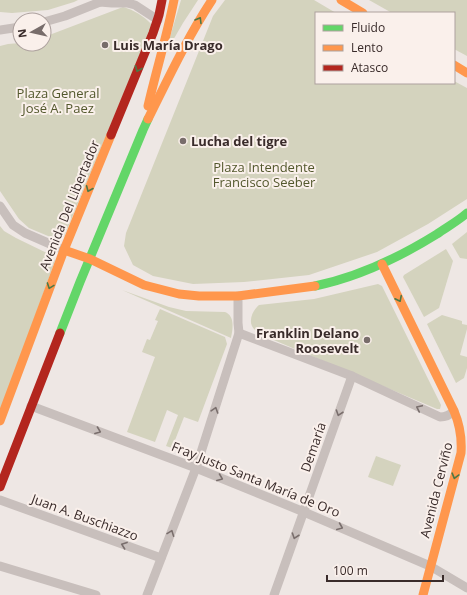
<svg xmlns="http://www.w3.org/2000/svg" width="467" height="595" viewBox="0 0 467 595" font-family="'Open Sans',sans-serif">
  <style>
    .green { fill: #d4d3be }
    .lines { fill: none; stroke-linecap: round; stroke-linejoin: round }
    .street { stroke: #c8bfbc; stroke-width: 9 }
    .fast { stroke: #63d668; stroke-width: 9 }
    .slow { stroke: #ff974d; stroke-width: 9 }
    .jam { stroke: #b3261e; stroke-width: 9 }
    .oneway { stroke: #4c7846 }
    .oneway2 { stroke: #796e6c }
    .poi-dot { fill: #786d6b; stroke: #faf0eb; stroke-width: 1.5 }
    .labels { text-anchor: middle; stroke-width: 4; stroke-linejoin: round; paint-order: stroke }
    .poi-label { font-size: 13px; font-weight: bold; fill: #392b2a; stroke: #faf0eb; text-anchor: start }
    .park-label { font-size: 13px; fill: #53582d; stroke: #faf0eb }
    .street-label { font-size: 13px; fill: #392b2a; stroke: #faf0eb }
  </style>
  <rect width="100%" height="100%" fill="#eee7e4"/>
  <g class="green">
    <path d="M 0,0 L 78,0 L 74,2 L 48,10 L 12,13 L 0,12 Z"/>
    <path d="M 181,0 L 198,0 L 183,23 L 165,54 Z"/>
    <path d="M 225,0 L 314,0 L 336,13 L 316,13 L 316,83 L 454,83 L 454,81 L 467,88 L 467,199 L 428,224 L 377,252 L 309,275 L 244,282 L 193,284 L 153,276 L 133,265 L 124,246 L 126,233 L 213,16 Z"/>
    <path d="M 369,0 L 467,0 L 467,56 L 454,49 L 454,13 L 392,13 Z"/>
    <path d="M 123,7 C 134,10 144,16 152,25 L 64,237 L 59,239 L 48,236 L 29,228 L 19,219 L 0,191 L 0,46 L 8,44 L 20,43 L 20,44 L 44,44 L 44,37 Z"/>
    <path d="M 0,226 L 4,231 L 16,238 L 51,255 L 55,261 L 0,413 Z"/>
    <path d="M 467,232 L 467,259 L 460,258 L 452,244 Z"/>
    <path d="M 446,249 L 453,261 L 439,308 L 424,317 L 403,277 L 404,275 Z"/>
    <path d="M 378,284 L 382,286 L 441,405 L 440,409 L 437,409 L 269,338 C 264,336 259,334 255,330 C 247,323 252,311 259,305 L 314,299 Z"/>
    <path d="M 122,290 L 169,307 L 186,311 L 225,312 C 235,316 233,329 231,338 Z"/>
    <path d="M 160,309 L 225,337 L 227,344 L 198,422 L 184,417 L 172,448 L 166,446 L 178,415 L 167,410 L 155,442 L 127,432 L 155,357 L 142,352 L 147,339 L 150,340 L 158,321 L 155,320 Z"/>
    <path d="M 442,315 L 462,321 L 462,324 L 467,325 L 467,329 L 460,355 L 467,357 L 467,368 L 464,378 L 456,383 L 427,324 Z"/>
    <path d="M 376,456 L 401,465 L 393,486 L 368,477 Z"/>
  </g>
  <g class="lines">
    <g class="street">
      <path d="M 100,2 L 112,3 L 127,3 L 135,5 L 158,20"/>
      <path d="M 44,22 L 65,16 L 100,2 L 101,0"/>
      <path d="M 0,30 L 20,27"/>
      <path d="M 0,206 L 13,225 L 25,233 L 64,250"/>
      <path d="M 239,333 L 352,376 L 440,417 C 446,417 450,415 454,411"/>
      <path d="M 31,406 L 196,468 L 304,512 L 430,566 L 467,588"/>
      <path d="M 0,500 L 161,558"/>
      <path d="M 0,566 L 96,595"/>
      <path d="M 147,595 L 196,468 L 239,333 L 238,323 L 238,296"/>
      <path d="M 274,595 L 352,376"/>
    </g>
    <g class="fast">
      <path d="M 315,286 C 358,277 400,257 437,234 C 447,227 458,221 467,213"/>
      <path d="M 60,333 L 80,282 L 143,130 L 148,119"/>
    </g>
    <g class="slow">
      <path d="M 341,0 L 363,13"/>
      <path d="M 454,65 L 467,73"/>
      <path d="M 148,106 C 156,71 167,36 174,0"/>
      <path d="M 148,119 C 168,79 187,38 212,0"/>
      <path d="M 64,250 L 90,259 L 144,285 L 179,294 L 199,296 L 238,296 L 315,286"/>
      <path d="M 382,264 L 454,411 C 460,425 462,438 461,453 L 423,595"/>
      <path d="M 0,421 L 64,250 L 111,135"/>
    </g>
    <g class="jam">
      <path d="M 111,135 L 153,33 L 159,15 L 162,0"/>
      <path d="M 0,487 L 60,333"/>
    </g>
  </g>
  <defs><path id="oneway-chevron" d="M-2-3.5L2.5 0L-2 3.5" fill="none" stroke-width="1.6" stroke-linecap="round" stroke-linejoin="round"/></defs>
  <g class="oneway">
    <use href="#oneway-chevron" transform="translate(199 20) rotate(-59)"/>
    <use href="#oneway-chevron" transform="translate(138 69) rotate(112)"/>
    <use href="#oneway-chevron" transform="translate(89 189) rotate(113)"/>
    <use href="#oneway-chevron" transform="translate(50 286) rotate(110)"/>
    <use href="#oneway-chevron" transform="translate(399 299) rotate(64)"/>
    <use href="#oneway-chevron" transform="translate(455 476) rotate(105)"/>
  </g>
  <g class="oneway2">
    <use href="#oneway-chevron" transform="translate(419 408) rotate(-155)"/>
    <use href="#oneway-chevron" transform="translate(215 410) rotate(-72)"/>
    <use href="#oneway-chevron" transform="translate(339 413) rotate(109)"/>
    <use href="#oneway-chevron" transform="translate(98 431) rotate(21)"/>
    <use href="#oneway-chevron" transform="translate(220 478) rotate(22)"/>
    <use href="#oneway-chevron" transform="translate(340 527) rotate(23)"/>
    <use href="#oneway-chevron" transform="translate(171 533) rotate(-69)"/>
    <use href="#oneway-chevron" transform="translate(295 536) rotate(109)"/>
    <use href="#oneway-chevron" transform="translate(124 545) rotate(-160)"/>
  </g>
  <g class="poi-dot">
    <circle cx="105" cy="45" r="4"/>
    <circle cx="183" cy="141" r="4"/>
    <circle cx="367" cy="340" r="4"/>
  </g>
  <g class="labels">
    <g class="poi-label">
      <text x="113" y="50">Luis María Drago</text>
      <text x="191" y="146">Lucha del tigre</text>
      <text x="359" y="338" text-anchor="end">Franklin Delano<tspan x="359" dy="15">Roosevelt</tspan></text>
    </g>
    <g class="park-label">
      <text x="58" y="98">Plaza General<tspan x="58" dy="15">José A. Paez</tspan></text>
      <text x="264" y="172">Plaza Intendente<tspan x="264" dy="15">Francisco Seeber</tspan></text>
    </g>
    <g class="street-label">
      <text transform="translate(69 205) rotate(-68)" y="5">Avenida Del Libertador</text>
      <text transform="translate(313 447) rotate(-71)" y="5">Demaría</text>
      <text transform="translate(256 479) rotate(22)" y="5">Fray Justo Santa María de Oro</text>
      <text transform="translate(436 490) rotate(-76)" y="5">Avenida Cerviño</text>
      <text transform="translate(85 517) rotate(20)" y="5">Juan A. Buschiazzo</text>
    </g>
  </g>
  <rect x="315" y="12" width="140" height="72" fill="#faf0eb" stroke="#ada19e"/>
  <rect x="323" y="25" width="20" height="6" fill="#63d668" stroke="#ada19e"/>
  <text x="351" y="32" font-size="12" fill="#392b2a">Fluido</text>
  <rect x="323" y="45" width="20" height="6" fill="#ff974d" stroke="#ada19e"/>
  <text x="351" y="52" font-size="12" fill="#392b2a">Lento</text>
  <rect x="323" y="65" width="20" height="6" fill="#b3261e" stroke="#ada19e"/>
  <text x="351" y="72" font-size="12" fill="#392b2a">Atasco</text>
  <g transform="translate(32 32) rotate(262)"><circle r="19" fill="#faf0eb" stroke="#ada19e"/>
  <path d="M0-3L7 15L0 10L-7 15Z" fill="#786d6b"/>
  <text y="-6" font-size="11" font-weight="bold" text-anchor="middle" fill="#392b2a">N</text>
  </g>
  <path d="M327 575v6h116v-6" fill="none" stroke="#392b2a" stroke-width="2"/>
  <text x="333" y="575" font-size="12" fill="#392b2a" stroke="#faf0eb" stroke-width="3" paint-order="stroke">100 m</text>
</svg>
